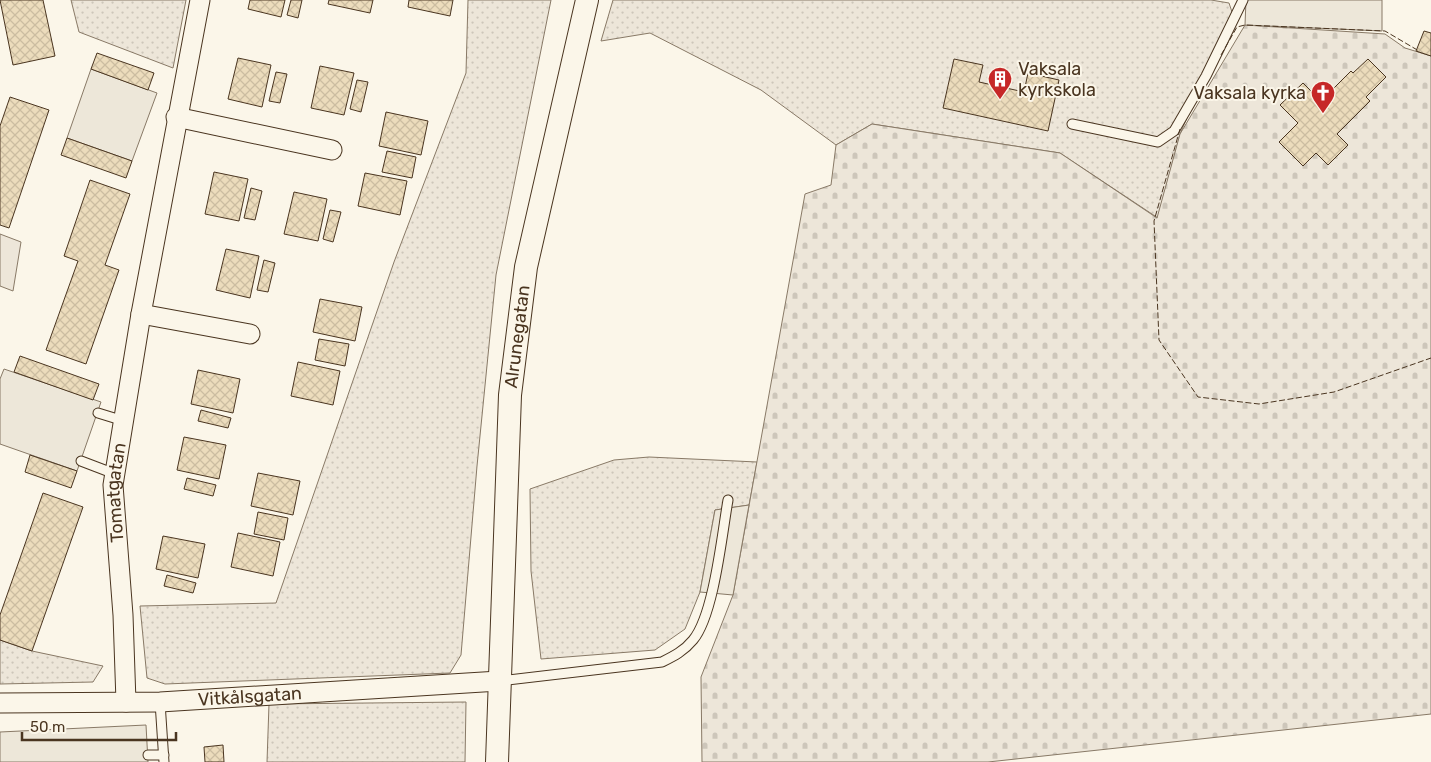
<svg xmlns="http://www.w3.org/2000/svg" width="1431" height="762" viewBox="0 0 1431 762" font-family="Rubik,sans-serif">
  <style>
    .grass { fill: url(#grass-dots); stroke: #887966 }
    .cemetery { fill: url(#cemetery-stones); stroke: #887966 }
    .park { fill: #ede6d9; stroke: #887966 }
    .parking { fill: #ede7d9; stroke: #887966 }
    .building { fill: url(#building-cross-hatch); stroke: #4a3520 }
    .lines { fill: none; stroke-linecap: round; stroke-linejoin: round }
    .service-casing { stroke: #4a3520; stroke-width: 11 }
    .minor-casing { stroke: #4a3520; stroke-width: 21 }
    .tertiary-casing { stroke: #4a3520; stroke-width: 24 }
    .service { stroke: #fbf6e9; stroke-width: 9 }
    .minor { stroke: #fbf6e9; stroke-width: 19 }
    .tertiary { stroke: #fbf6e9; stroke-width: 22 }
    .fence { stroke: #4a3520; stroke-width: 1; stroke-dasharray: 6 2.5; stroke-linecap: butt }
    .labels { text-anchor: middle; stroke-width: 4; stroke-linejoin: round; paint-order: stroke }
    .poi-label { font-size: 18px; fill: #4a3520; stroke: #fbf6e9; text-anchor: start }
    .street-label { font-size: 18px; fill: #4a3520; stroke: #fbf6e9 }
  </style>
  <defs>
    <pattern id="grass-dots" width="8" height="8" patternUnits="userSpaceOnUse" patternTransform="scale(1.25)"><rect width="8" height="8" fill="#ede6d9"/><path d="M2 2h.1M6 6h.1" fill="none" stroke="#cdc6ba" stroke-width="1.8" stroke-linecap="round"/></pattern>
    <pattern id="cemetery-stones" width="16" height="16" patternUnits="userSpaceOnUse" patternTransform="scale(1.25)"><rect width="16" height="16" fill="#ede6d9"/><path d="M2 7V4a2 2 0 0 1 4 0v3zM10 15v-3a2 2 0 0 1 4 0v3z" fill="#cdc6ba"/></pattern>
    <pattern id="building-cross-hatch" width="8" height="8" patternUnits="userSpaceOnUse" patternTransform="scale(1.25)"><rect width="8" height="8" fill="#ecdcbc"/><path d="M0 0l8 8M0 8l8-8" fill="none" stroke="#ccbda1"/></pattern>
  </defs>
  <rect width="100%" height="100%" fill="#fbf6e9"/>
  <g class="grass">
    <path d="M 71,0 L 186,0 L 173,68 L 79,32 Z"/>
    <path d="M 468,0 L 551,0 L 496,275 L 477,466 L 461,655 L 450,673 L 165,684 L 147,678 L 140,606 L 276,603 L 394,262 L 466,73 Z"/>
    <path d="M 613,0 L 1211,0 L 1229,3 L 1232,12 L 1180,134 L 1158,218 L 1060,153 L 872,124 L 836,145 L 761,90 L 650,33 L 601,41 Z"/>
    <path d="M 649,457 L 757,462 L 749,505 L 715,510 L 700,592 L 685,629 L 655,650 L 541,659 L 531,571 L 530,489 L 614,460 Z"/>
    <path d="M 0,640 L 32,651 L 103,666 L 93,682 L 0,684 Z"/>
    <path d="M 466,702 L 465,762 L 267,762 L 269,704 Z"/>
  </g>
  <path class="cemetery" d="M 1245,25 L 1385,34 L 1405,48 L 1431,56 L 1431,714 L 988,762 L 702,762 L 701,677 L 733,595 L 805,194 L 831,185 L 836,145 L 872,124 L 1060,153 L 1157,218 L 1180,134 Z"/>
  <path class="park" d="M 0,234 L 21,242 L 13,291 L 0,286 Z"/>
  <g class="parking">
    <path d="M 1246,0 L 1382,0 L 1382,31 L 1245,25 Z"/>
    <path d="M 91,69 L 157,93 L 132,161 L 67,138 Z"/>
    <path d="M 4,369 L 101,402 L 77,471 L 0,444 L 0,379 Z"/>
    <path d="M 749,505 L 733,595 L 700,592 L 715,510 Z"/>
    <path d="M 146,725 L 148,762 L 0,762 L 0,732 Z"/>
  </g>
  <g class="building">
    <path d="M 0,0 L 43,0 L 55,56 L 13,65 Z"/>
    <path d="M 250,0 L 285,0 L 281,17 L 248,9 Z"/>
    <path d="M 291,0 L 302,0 L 298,18 L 287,15 Z"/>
    <path d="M 329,0 L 373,0 L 370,13 L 328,4 Z"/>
    <path d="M 409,0 L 453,0 L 450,16 L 408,7 Z"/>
    <path d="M 1424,31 L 1431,33 L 1431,56 L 1416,51 Z"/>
    <path d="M 97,53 L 154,73 L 148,90 L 91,69 Z"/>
    <path d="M 238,58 L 271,65 L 262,107 L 228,99 Z"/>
    <path d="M 954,59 L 983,65 L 979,82 L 1024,92 L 1028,73 L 1059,80 L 1048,131 L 943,108 Z"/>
    <path d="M 1368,59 L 1386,77 L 1366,97 L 1370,101 L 1337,134 L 1348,145 L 1328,165 L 1316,153 L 1303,166 L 1279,142 L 1298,123 L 1280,105 L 1303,83 L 1321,101 L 1351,71 L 1353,73 Z"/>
    <path d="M 320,66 L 354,73 L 344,115 L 311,108 Z"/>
    <path d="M 276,72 L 287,74 L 280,103 L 269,101 Z"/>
    <path d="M 357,80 L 368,82 L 361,112 L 350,109 Z"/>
    <path d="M 10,97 L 49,110 L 9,228 L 0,225 L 0,126 Z"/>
    <path d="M 386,112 L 428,121 L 421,155 L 379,146 Z"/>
    <path d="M 67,138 L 132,161 L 126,178 L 61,155 Z"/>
    <path d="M 387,151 L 416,157 L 412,178 L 382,172 Z"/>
    <path d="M 214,172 L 248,179 L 239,221 L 205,214 Z"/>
    <path d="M 365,173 L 407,181 L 400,215 L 358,206 Z"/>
    <path d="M 90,180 L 130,194 L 105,265 L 119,270 L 86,364 L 46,350 L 78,261 L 64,256 Z"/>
    <path d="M 251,188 L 262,191 L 255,220 L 244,218 Z"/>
    <path d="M 294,192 L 327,199 L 318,241 L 284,234 Z"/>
    <path d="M 330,210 L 341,212 L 333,242 L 323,239 Z"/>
    <path d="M 226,249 L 259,256 L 250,298 L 216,290 Z"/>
    <path d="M 264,260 L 275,263 L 268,292 L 257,290 Z"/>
    <path d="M 320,299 L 362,307 L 355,341 L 313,332 Z"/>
    <path d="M 319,339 L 349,344 L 345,366 L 315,360 Z"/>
    <path d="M 20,356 L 99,384 L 93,400 L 14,372 Z"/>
    <path d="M 298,362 L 340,371 L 333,405 L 291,396 Z"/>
    <path d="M 198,370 L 240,379 L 233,413 L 191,404 Z"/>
    <path d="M 201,410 L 231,418 L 228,428 L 198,421 Z"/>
    <path d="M 184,437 L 226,445 L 219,479 L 177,470 Z"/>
    <path d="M 30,455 L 77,471 L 71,488 L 25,472 Z"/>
    <path d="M 258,473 L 300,481 L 293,515 L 251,506 Z"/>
    <path d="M 187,478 L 216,485 L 213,496 L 184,489 Z"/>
    <path d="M 43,493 L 83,507 L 32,651 L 0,640 L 0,615 Z"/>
    <path d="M 258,512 L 288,518 L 284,540 L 254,534 Z"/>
    <path d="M 238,533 L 280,542 L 273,576 L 231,567 Z"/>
    <path d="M 163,536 L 205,544 L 198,578 L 156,569 Z"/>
    <path d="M 167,575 L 196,583 L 193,593 L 164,586 Z"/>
    <path d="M 223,745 L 224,762 L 205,762 L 204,747 Z"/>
  </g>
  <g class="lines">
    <defs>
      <g id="service">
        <path d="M 1072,124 L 1158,142 L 1174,131 L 1206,76 L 1243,0"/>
        <path d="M 98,413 L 124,421"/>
        <path d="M 81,461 L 115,474"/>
        <path d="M 499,681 L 662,662 C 674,656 684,651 693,640 C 714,615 722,534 728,500"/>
        <path d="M 160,702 L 164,762"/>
        <path d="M 148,755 L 164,755"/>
      </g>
      <g id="minor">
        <path d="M 176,117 L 332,150"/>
        <path d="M 141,314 L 250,334"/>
        <path id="s1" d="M 126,702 L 123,615 L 113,485 L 141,314 L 200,0"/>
        <path id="s2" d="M 0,703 L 160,702 L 499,681"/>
      </g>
      <g id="tertiary">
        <path id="s3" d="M 497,762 L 510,395 L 526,267 L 587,0"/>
      </g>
    </defs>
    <use href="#service" class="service-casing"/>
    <use href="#minor" class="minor-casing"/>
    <use href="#tertiary" class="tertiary-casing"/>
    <use href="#service" class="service"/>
    <use href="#minor" class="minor"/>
    <use href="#tertiary" class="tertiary"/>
    <g class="fence">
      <path d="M 1221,55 L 1237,27 L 1245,25 L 1385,31 L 1419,51"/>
      <path d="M 1180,129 L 1154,221 L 1159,340 L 1198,397 L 1259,404 L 1334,392 L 1431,358"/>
    </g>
  </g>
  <defs>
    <symbol id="building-pin" viewBox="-11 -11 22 30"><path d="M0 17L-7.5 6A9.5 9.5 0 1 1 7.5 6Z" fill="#c62828" stroke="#fbf6e9"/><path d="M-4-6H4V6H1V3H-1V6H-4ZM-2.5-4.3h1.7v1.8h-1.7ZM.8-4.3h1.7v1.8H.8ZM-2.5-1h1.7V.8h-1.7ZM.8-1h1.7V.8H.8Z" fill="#fff"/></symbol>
    <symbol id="church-pin" viewBox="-11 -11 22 30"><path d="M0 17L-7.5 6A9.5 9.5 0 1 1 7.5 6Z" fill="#c62828" stroke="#fbf6e9"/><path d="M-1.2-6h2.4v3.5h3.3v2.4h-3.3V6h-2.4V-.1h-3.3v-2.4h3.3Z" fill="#fff"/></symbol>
  </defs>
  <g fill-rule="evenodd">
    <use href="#building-pin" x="986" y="65" width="28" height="38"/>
    <use href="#church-pin" x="1309" y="79" width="28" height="38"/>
  </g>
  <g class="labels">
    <g class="poi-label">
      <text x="1018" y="75">Vaksala<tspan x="1018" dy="21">kyrkskola</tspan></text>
      <text x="1306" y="99" text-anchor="end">Vaksala kyrka</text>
    </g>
    <g class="street-label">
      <text dy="6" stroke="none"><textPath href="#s3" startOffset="426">Alrunegatan</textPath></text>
      <text dy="6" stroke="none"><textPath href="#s1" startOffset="210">Tomatgatan</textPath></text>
      <text dy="6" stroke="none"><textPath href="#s2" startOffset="250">Vitkålsgatan</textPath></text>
    </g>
  </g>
  <path d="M22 732v8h154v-8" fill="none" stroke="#4a3520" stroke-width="2.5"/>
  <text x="30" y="732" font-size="15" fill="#4a3520" stroke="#fbf6e9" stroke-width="4" paint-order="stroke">50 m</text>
</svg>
